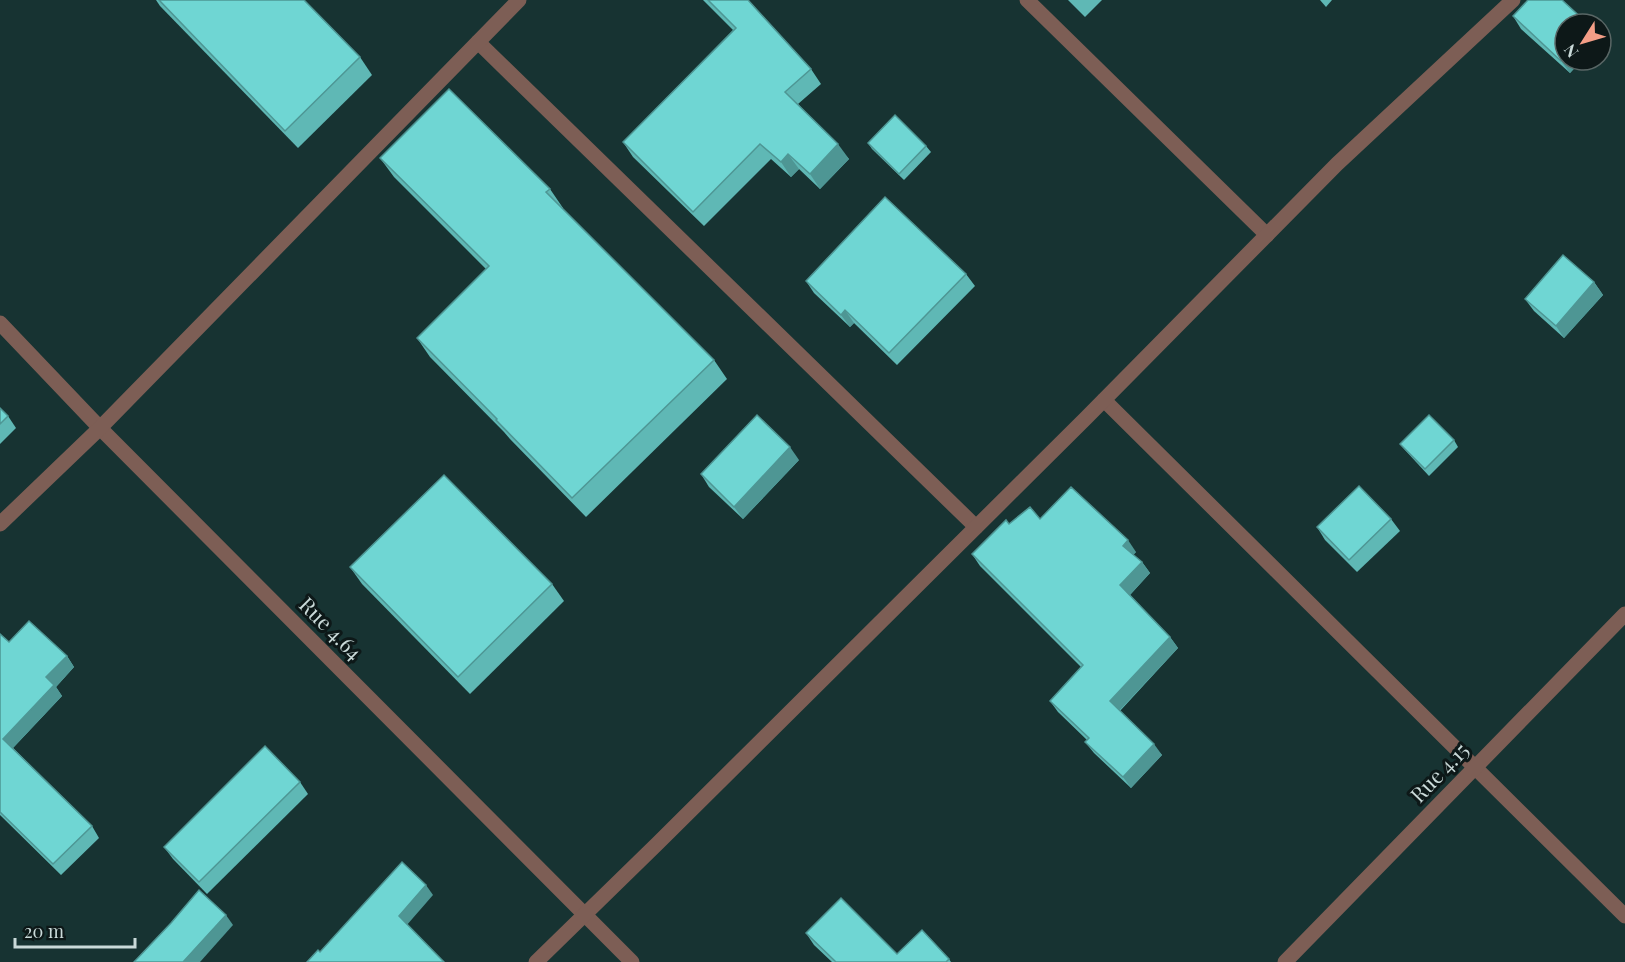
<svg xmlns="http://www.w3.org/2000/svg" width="1625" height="962" viewBox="0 0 1625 962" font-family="'Playfair Display',serif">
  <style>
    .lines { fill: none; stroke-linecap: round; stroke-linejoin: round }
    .minor { stroke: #7d5e55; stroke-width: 15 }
    .wall { fill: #5fb8b5 }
    .shaded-wall { fill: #4e9694 }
    .building { fill: #6fd6d3; stroke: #4e9694; stroke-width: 1.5 }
    .labels { text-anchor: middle; stroke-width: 6; stroke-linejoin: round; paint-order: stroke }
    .street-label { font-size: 21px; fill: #cadad9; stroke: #0d1818 }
  </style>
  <rect width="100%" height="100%" fill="#173332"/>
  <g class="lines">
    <g class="minor">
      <path d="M 1027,0 L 1267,235"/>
      <path d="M 478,42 L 976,527"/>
      <path d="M 0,323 L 100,428 L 632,962"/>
      <path d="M 1104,400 L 1625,916"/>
      <path d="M 0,524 L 100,428 L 519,0"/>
      <path d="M 536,962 L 658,843 L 1086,418 L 1337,164 L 1513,0"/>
      <path d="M 1285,962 L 1625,614"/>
    </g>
  </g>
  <g class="wall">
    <path d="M 156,0 L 304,0 L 360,57 L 372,75 L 298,148 L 160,6 Z"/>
    <path d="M 703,0 L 748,0 L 811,69 L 821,84 L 798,104 L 849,159 L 820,189 L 799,169 L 791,177 L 771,159 L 704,226 L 633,157 L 623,142 L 733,30 Z"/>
    <path d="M 1068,0 L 1102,0 L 1085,17 Z"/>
    <path d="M 1320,0 L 1332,0 L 1326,7 Z"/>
    <path d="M 1513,16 L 1565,60 L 1582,60 L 1570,73 L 1521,29 Z"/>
    <path d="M 868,143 L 926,146 L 931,152 L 904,180 L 872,149 Z"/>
    <path d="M 380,158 L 550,189 L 563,208 L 562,209 L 714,360 L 727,379 L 586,517 L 510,439 L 504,432 L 430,357 L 417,338 L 486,269 L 394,177 Z"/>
    <path d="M 966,274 L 975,286 L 897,365 L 854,323 L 850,327 L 814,293 L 806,281 Z"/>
    <path d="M 1594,282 L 1603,295 L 1564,338 L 1534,311 L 1525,299 Z"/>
    <path d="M 0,408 L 8,416 L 16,428 L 0,444 Z"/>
    <path d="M 1454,440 L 1458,447 L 1429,476 L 1405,450 L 1400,444 Z"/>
    <path d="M 799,460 L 743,519 L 709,487 L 701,474 Z"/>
    <path d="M 1391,519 L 1400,531 L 1357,572 L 1325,540 L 1317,527 Z"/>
    <path d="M 1009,524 L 1136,552 L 1133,555 L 1142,562 L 1150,573 L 1130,595 L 1170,637 L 1178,648 L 1120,711 L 1162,755 L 1131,788 L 1094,753 L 1085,742 L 1087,740 L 1058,712 L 1050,701 L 1081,667 L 980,566 L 972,554 Z"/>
    <path d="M 350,567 L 552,584 L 564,601 L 470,694 L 362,584 Z"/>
    <path d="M 0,634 L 9,642 L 67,656 L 74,667 L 56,687 L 62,696 L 13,748 L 92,826 L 99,838 L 61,875 L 0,815 Z"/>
    <path d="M 300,782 L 308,794 L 207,894 L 173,859 L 164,847 Z"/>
    <path d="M 806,933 L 897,954 L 949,959 L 951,962 L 832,962 L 814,945 Z"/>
  </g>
  <g class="shaded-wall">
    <path d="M 1565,57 L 1565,60 L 1582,60 L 1570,73 L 1561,61 Z"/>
    <path d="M 838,144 L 849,159 L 820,189 L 810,174 Z"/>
    <path d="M 788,154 L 799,169 L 791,177 L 781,162 Z"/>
    <path d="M 1594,282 L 1603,295 L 1564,338 L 1556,326 Z"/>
    <path d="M 845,310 L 854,323 L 850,327 L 841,315 Z"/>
    <path d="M 790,447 L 799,460 L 743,519 L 734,507 Z"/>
    <path d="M 1128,540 L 1136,552 L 1131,557 L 1123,546 Z"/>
    <path d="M 1142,562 L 1150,573 L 1128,597 L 1120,585 Z"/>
    <path d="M 1170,637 L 1178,648 L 1118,712 L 1110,701 Z"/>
    <path d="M 67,656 L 74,667 L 56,687 L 62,696 L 11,750 L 3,739 L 46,677 Z"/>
    <path d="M 1154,744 L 1162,755 L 1131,788 L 1123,777 Z"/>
    <path d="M 426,885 L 433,895 L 406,926 L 399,916 Z"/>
    <path d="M 226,915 L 233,925 L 200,962 L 183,962 Z"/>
  </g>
  <g class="building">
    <path d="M 159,0 L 304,0 L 360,57 L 285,131 Z"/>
    <path d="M 708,0 L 748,0 L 811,69 L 785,92 L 838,144 L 810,174 L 788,154 L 781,162 L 760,144 L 693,212 L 623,142 L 736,28 Z"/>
    <path d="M 1528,0 L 1562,0 L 1588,24 L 1565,24 L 1565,57 L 1561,61 L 1513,16 Z"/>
    <path d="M 449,89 L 550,189 L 546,192 L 714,360 L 572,498 L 496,420 L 497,419 L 417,338 L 489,266 L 380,158 Z"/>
    <path d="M 895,115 L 926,146 L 899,174 L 868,143 Z"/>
    <path d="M 885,197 L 966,274 L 889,353 L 845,310 L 841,315 L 806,281 Z"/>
    <path d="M 1563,255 L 1594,282 L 1556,326 L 1525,299 Z"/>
    <path d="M 0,408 L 8,416 L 0,424 Z"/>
    <path d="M 757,415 L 790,447 L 734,507 L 701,474 Z"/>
    <path d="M 1429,415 L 1454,440 L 1425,469 L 1400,444 Z"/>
    <path d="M 444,475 L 552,584 L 458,677 L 350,567 Z"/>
    <path d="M 1359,486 L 1391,519 L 1349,560 L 1317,527 Z"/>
    <path d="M 1071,487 L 1128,540 L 1123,546 L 1142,562 L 1120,585 L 1170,637 L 1110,701 L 1154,744 L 1123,777 L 1085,742 L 1089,738 L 1050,701 L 1083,665 L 972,554 L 1006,520 L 1009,524 L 1030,507 L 1040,519 Z"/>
    <path d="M 29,621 L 67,656 L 46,677 L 54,685 L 3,739 L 92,826 L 53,864 L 0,812 L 0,634 L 9,642 Z"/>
    <path d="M 265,746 L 300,782 L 199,882 L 164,847 Z"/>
    <path d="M 402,862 L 426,885 L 399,916 L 444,962 L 307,962 L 318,950 L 320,952 Z"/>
    <path d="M 199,890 L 226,915 L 183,962 L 134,962 L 171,923 Z"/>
    <path d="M 841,898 L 897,954 L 922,930 L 949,959 L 946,962 L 836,962 L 806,933 Z"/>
  </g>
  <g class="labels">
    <g class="street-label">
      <text transform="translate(330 629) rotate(45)" y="7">Rue 4.64</text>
      <text transform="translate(1440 773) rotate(-46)" y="7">Rue 4.15</text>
    </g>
  </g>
  <g transform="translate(1583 42) rotate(233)"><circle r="28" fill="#0d1818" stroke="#596665" stroke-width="1.5"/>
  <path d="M0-4.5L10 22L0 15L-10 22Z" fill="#f49e87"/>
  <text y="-9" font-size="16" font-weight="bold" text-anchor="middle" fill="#cadad9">N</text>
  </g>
  <path d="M15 938v9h120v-9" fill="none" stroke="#cadad9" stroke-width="3"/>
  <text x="24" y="938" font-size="18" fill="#cadad9" stroke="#0d1818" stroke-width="4.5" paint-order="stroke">20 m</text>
</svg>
